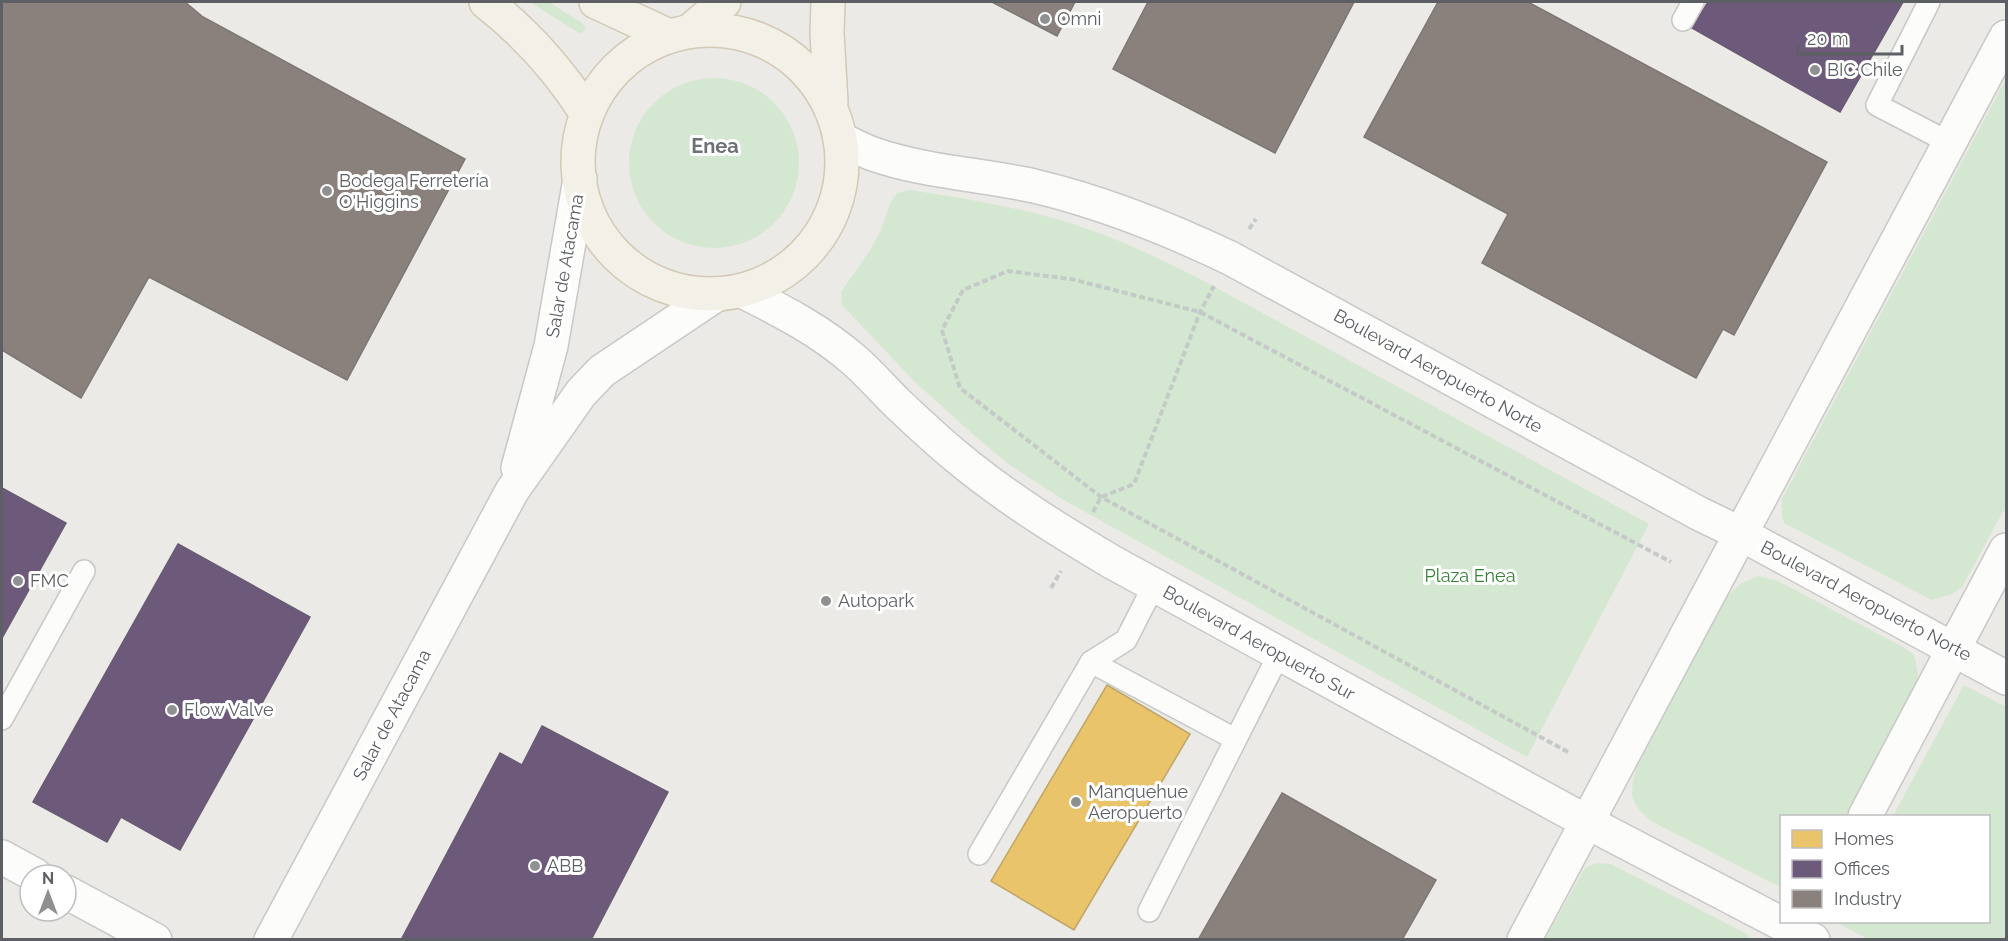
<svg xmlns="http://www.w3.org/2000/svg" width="2008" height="941" viewBox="0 0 2008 941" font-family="Raleway,sans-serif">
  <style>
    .green { fill: #d4e7d1 }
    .homes { fill: #e9c46a; stroke: #bfa668; stroke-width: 1.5 }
    .offices { fill: #6d597a; stroke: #685b73; stroke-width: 1.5 }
    .industry { fill: #8a817c; stroke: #7c7775; stroke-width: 1.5 }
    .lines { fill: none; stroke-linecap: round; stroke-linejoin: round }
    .lane-casing { stroke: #c7c7c7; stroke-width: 24 }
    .street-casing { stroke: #c7c7c7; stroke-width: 36 }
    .secondary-casing { stroke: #c8c8c8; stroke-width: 36 }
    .primary-casing { stroke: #d3c9b4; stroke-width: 36 }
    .path { stroke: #c5cac8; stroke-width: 4; stroke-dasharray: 6 3; stroke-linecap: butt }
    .lane { stroke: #fcfcfb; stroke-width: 21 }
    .street { stroke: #fcfcfb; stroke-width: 33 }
    .secondary { stroke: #fcfcfb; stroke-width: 33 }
    .primary { stroke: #f3f0e8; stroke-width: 33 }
    .poi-dot { fill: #8e9092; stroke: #fff; stroke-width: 2 }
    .labels { text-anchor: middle; stroke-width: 6; stroke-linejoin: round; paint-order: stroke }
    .poi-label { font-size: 18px; fill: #5c6064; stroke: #fff; text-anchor: start }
    .street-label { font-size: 18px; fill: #5c6064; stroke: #fff }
    .park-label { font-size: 18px; fill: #358235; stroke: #fff }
    .neighbourhood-label { font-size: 20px; font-weight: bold; fill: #6d7276; stroke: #fff }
  </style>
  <rect width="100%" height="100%" fill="#ebeae6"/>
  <g class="green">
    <path d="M 530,2 L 549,2 L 582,23 L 586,28 L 583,32 L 579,33 Z"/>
    <circle cx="714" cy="163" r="85"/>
    <path d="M 2006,79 L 2006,506 L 1962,587 L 1952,594 L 1932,600 L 1784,523 L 1782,516 L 1782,499 Z"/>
    <path d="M 910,190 C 972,200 1034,209 1093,231 C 1131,244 1166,262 1202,280 L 1649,524 L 1527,757 L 1062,499 L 1007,463 L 966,428 L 915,382 L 842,305 L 841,292 L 869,252 L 881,230 L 890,203 L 897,193 Z"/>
    <path d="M 1758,576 L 1778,581 L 1903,647 L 1914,655 L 1918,674 L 1916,693 L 1849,816 L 1782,816 L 1781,885 L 1776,885 L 1651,821 C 1630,802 1629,797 1636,769 L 1726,598 L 1740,584 Z"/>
    <path d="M 1964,685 L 2006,707 L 2006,939 L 1868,939 L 1836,922 L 1988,922 L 1988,816 L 1893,816 Z"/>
    <path d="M 1597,863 L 1611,864 L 1747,934 L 1750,939 L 1545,939 L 1585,868 Z"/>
  </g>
  <path class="homes" d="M 1107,685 L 1190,734 L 1074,930 L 991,881 Z"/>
  <g class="offices">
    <path d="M 1708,2 L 1903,2 L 1840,112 L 1692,28 Z"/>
    <path d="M 2,488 L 66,523 L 2,638 Z"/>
    <path d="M 178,544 L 310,617 L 180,850 L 121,817 L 107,842 L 33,802 Z"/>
    <path d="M 542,726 L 668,792 L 591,940 L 401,940 L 500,753 L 522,765 Z"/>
  </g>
  <g class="industry">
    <path d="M 2,2 L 185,2 L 203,17 L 465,159 L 347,380 L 149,277 L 81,398 L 2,350 Z"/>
    <path d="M 992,2 L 1075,2 L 1057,36 Z"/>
    <path d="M 1148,2 L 1354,2 L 1275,153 L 1113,69 Z"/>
    <path d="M 1438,2 L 1528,2 L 1827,162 L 1734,335 L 1723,329 L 1696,378 L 1482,263 L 1508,214 L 1364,137 Z"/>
    <path d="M 1282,793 L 1436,880 L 1402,940 L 1198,940 Z"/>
  </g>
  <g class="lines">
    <defs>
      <g id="lane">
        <path d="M 1929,2 L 1877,105 L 1950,143"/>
        <path d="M 1683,20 L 1693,2"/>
        <path d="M 1091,662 L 1235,739"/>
        <path d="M 2,719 L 84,571"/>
        <path d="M 979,854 L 1091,662 L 1126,640 L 1154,585"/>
        <path d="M 1149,911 L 1279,654"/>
      </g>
      <g id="street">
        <path d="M 2,857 L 35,875"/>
        <path d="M 66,892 L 155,940"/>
      </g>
      <g id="secondary">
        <path d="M 840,139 C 851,144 862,150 873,154 C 924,172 981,174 1034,186 C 1102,202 1167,228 1230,258 L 1698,513 L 1741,534 L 2006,678"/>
        <path d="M 742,291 C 782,311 821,331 854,360 C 869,373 882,388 896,402 C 916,421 936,440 957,457 C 1005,497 1058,530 1112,562 L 1587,822 L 1813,940"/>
        <path d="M 518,468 L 551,346 L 580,179"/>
        <path d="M 1865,816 L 2006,550"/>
        <path d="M 271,940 L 512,491 L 581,393 L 602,371 L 717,294"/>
        <path d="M 1524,940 L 2006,37"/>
      </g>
      <g id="primary">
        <path d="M 486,2 C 527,34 559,70 587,114"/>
        <path d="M 596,2 L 667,35"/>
        <path d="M 828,2 L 827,33 L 831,102"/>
        <path d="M 692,29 L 724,2"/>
        <circle cx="710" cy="162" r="132"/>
      </g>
    </defs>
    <use href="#lane" class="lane-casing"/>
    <use href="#street" class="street-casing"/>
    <use href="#secondary" class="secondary-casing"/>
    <use href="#primary" class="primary-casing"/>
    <g class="path">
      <path d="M 1249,229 L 1256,219"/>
      <path d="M 1093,512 L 1101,497 L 1134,484 L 1200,312 L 1214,286"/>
      <path d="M 1051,588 L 1061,571"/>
      <path d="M 1568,752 L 1101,497 L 960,388 L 942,330 L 963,290 L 1008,271 L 1071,279 L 1200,312 L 1671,562"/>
    </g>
    <use href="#lane" class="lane"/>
    <use href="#street" class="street"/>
    <use href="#secondary" class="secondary"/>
    <use href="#primary" class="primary"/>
  </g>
  <g class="poi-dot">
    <circle cx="1045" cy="19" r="6"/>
    <circle cx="1815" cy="70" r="6"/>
    <circle cx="327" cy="191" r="6"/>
    <circle cx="18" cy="581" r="6"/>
    <circle cx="826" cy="601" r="6"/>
    <circle cx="172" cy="710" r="6"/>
    <circle cx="1076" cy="802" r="6"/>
    <circle cx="535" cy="866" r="6"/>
  </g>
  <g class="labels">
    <g class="poi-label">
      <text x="1057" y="25">Omni</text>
      <text x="1827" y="76">BIC Chile</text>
      <text x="339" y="187">Bodega Ferretería<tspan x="339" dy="21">O'Higgins</tspan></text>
      <text x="30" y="587">FMC</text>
      <text x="838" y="607">Autopark</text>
      <text x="184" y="716">Flow Valve</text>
      <text x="1088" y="798">Manquehue<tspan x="1088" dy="21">Aeropuerto</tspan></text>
      <text x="547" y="872">ABB</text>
    </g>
    <g class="street-label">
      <text transform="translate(565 266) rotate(-80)" y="6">Salar de Atacama</text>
      <text transform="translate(1438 371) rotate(29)" y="6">Boulevard Aeropuerto Norte</text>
      <text transform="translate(1866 601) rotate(28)" y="6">Boulevard Aeropuerto Norte</text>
      <text transform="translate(1259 643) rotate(29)" y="6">Boulevard Aeropuerto Sur</text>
      <text transform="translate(392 715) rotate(-62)" y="6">Salar de Atacama</text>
    </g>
    <g class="park-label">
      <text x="1470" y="582">Plaza Enea</text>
    </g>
    <g class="neighbourhood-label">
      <text x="715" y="153">Enea</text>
    </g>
  </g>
  <rect width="2008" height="941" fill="none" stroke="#5c6064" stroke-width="6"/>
  <rect x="1780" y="815" width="210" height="108" fill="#ffffff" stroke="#bebfc1" stroke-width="1.5"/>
  <rect x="1792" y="830" width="30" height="18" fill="#e9c46a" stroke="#bebfc1" stroke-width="1.5"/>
  <text x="1834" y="845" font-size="18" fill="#5c6064">Homes</text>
  <rect x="1792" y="860" width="30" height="18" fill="#6d597a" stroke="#bebfc1" stroke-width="1.5"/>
  <text x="1834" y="875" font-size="18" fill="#5c6064">Offices</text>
  <rect x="1792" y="890" width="30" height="18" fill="#8a817c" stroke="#bebfc1" stroke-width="1.5"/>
  <text x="1834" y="905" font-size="18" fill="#5c6064">Industry</text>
  <g transform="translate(48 893)"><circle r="28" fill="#ffffff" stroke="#bebfc1" stroke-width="1.5"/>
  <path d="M0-4.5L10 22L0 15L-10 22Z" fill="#8e9092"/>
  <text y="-9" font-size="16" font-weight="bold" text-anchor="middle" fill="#5c6064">N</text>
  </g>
  <path d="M1798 45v9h104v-9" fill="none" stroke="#5c6064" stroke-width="3"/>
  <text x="1807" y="45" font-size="18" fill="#5c6064" stroke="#ffffff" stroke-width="4.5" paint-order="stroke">20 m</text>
</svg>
